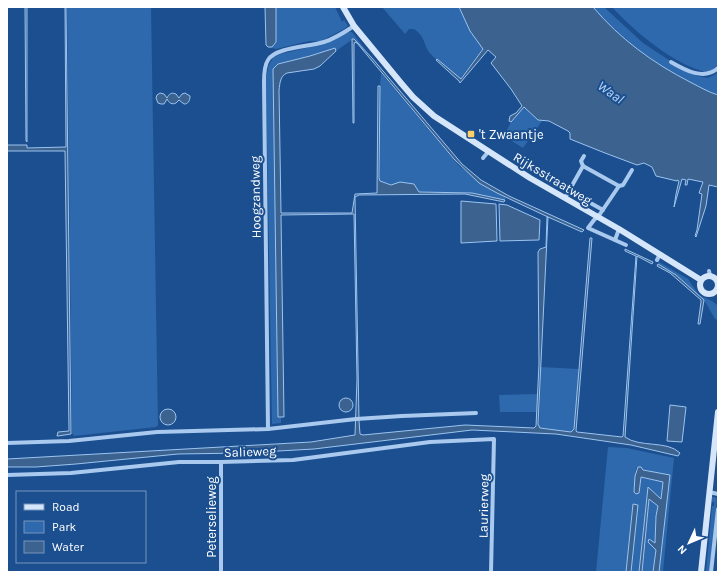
<svg xmlns="http://www.w3.org/2000/svg" width="725" height="579" viewBox="0 0 725 579" font-family="Karla,sans-serif">
  <style>
    .green { fill: #2e69ad }
    .water { fill: #3c6290; stroke: #9cc4f0 }
    .lines { fill: none; stroke-linecap: round; stroke-linejoin: round }
    .street { stroke: #a9c9ee; stroke-width: 4 }
    .secondary { stroke: #d6e6fa; stroke-width: 6 }
    .poi-dot { fill: #ffd166; stroke: #1b4f8f; stroke-width: 1.5 }
    .labels { text-anchor: middle; stroke-width: 4; stroke-linejoin: round; paint-order: stroke }
    .poi-label { font-size: 13px; fill: #fff; stroke: #1b4f8f; text-anchor: start }
    .street-label { font-size: 13px; fill: #fff; stroke: #1b4f8f }
    .water-label { font-size: 14px; font-style: italic; fill: #b5d3f5; stroke: #1b4f8f }
  </style>
  <rect width="100%" height="100%" fill="#1b4f8f"/>
  <g class="green">
    <path d="M 67,7 L 151,7 L 158,425 L 156,427 L 74,436 L 72,433 Z"/>
    <path d="M 276,7 L 335,7 L 342,22 L 344,20 L 348,26 L 344,29 L 321,41 L 309,41 L 276,49 L 268,47 L 272,47 L 276,42 Z"/>
    <path d="M 382,7 L 459,7 L 470,31 L 483,48 L 460,79 C 451,71 437,62 429,52 C 422,41 426,38 414,29 L 409,29 L 405,34 Z"/>
    <path d="M 593,7 L 604,7 L 643,43 L 681,68 L 697,76 L 708,78 L 718,73 L 718,95 C 708,92 700,87 690,82 C 653,63 620,39 593,7 Z"/>
    <path d="M 612,7 L 718,7 L 718,64 C 715,67 712,71 708,72 C 705,72 702,71 699,70 C 670,61 633,30 612,7 Z"/>
    <path d="M 349,32 L 352,32 L 368,53 L 353,39 L 336,51 L 334,49 L 310,56 L 278,64 L 273,69 L 278,417 L 281,417 L 281,423 L 272,424 L 266,81 L 268,67 L 270,63 L 273,58 L 280,54 L 324,44 Z"/>
    <path d="M 381,73 L 460,167 L 506,195 L 505,200 L 472,193 L 419,192 L 412,183 L 404,183 L 393,185 L 380,181 L 380,86 Z"/>
    <path d="M 523,107 L 538,120 L 542,121 L 523,148 L 504,136 L 511,122 Z"/>
    <path d="M 659,262 L 688,279 L 699,295 L 712,301 L 717,305 L 718,307 L 718,320 L 715,319 L 704,300 L 658,264 Z"/>
    <path d="M 541,367 L 579,369 L 574,430 L 571,432 L 541,428 L 539,427 Z"/>
    <path d="M 537,394 L 537,412 L 500,412 L 499,395 Z"/>
    <path d="M 608,447 L 627,448 L 674,458 L 663,572 L 659,572 L 670,476 L 643,470 L 638,467 L 636,468 L 634,492 L 639,493 L 641,477 L 663,482 L 661,499 L 648,488 L 639,572 L 631,572 L 638,505 L 635,504 L 633,505 L 626,572 L 596,572 Z"/>
    <path d="M 712,497 L 715,497 L 717,499 L 711,572 L 706,572 L 712,506 L 714,506 L 714,502 L 712,502 Z"/>
    <path d="M 649,499 L 658,506 L 656,516 L 655,543 L 648,542 L 656,550 L 653,572 L 642,572 Z"/>
  </g>
  <g class="water">
    <path d="M 25,7 L 27,7 L 27,142 L 26,141 Z"/>
    <path d="M 65,7 L 66,7 L 71,434 L 58,436 L 57,436 L 58,432 L 69,431 L 65,151 L 7,151 L 7,145 L 27,145 L 27,148 L 66,147 Z"/>
    <path d="M 265,7 L 276,7 L 276,42 L 272,47 L 268,47 L 266,45 Z"/>
    <path d="M 459,7 L 593,7 C 620,39 653,63 690,82 C 700,87 708,92 718,95 L 718,187 L 709,185 L 706,206 L 696,237 L 695,236 L 697,230 L 702,194 L 699,193 L 703,182 L 688,179 L 687,185 L 685,185 L 686,180 L 682,179 L 674,207 L 676,194 L 679,181 L 677,180 L 677,181 L 656,176 L 652,167 L 644,163 L 637,165 L 605,153 L 570,139 L 570,133 L 568,131 L 549,121 L 538,120 L 524,107 L 511,122 L 509,121 L 510,116 L 516,113 L 522,106 L 511,89 L 491,63 L 496,57 L 488,50 L 460,83 L 459,81 L 436,60 L 437,59 L 461,79 L 483,49 L 470,31 Z"/>
    <path d="M 352,39 L 354,39 L 372,58 L 462,164 L 481,180 L 509,196 L 584,230 L 582,232 L 548,217 L 538,424 L 540,428 L 571,432 L 574,429 L 590,238 L 592,238 L 576,431 L 577,432 L 622,437 L 623,436 L 636,256 L 625,251 L 625,249 L 653,262 L 652,264 L 637,256 L 625,437 C 640,448 667,440 680,453 L 678,456 L 631,445 L 556,434 L 472,430 L 314,449 L 243,453 L 178,454 L 76,464 L 36,467 L 7,467 L 7,459 L 311,442 L 355,435 L 357,379 L 354,214 L 281,215 L 284,417 L 278,417 L 273,69 L 278,64 L 310,56 L 335,48 L 336,51 L 320,66 L 314,69 L 287,73 C 280,76 280,83 279,90 L 281,213 L 352,213 L 355,194 L 377,193 L 378,86 L 380,86 L 379,178 L 380,181 L 391,185 L 400,182 L 414,184 L 419,192 L 472,193 L 505,200 L 504,202 L 465,194 L 359,195 L 355,197 L 359,421 L 360,434 L 363,435 L 465,425 L 534,428 L 536,426 L 539,364 L 538,252 L 540,249 L 546,247 L 547,217 L 548,217 L 497,193 L 479,183 L 454,159 L 357,43 L 355,42 L 354,44 L 354,123 L 353,123 Z"/>
    <path d="M 160,93 L 164,94 L 167,98 C 169,94 171,92 176,94 L 179,98 L 182,94 L 185,93 L 190,96 C 190,101 188,104 184,104 L 179,100 L 176,103 C 172,105 169,103 167,99 L 164,104 L 161,104 L 158,103 L 156,98 L 157,95 Z"/>
    <path d="M 461,201 L 496,204 L 497,241 L 461,243 Z"/>
    <path d="M 499,204 L 507,205 L 540,220 L 539,240 L 500,241 Z"/>
    <path d="M 658,264 L 676,275 L 704,300 L 700,324 L 698,324 L 701,302 L 701,300 L 670,273 L 657,266 Z"/>
    <circle cx="346" cy="405" r="7"/>
    <path d="M 670,405 L 686,407 L 682,442 L 667,441 Z"/>
    <circle cx="168" cy="417" r="8"/>
    <path d="M 638,467 L 641,467 L 643,470 L 670,475 L 659,572 L 653,572 L 656,550 L 648,542 L 649,539 L 655,543 L 656,516 L 658,506 L 649,499 L 642,572 L 639,572 L 648,487 L 661,499 L 663,482 L 641,477 L 639,493 L 636,494 L 634,492 L 635,476 Z"/>
    <path d="M 633,504 L 638,505 L 631,572 L 626,572 Z"/>
  </g>
  <g class="lines">
    <g class="street">
      <path d="M 671,62 C 685,70 704,81 718,68"/>
      <path d="M 483,158 L 488,152"/>
      <path d="M 583,166 L 581,161 L 584,156"/>
      <path d="M 619,186 L 623,185 L 632,170"/>
      <path d="M 569,191 L 603,210"/>
      <path d="M 565,198 L 583,166 L 619,186 L 600,214 L 594,220 L 588,228 L 626,245"/>
      <path d="M 615,240 L 619,229"/>
      <path d="M 657,260 L 660,254"/>
      <path d="M 709,271 L 710,276"/>
      <path d="M 716,280 L 718,279"/>
      <path d="M 268,429 L 356,419 L 402,416 L 476,413"/>
      <path d="M 7,443 L 69,441 L 157,432 L 268,429 L 264,82 C 264,75 264,66 268,60 C 276,47 309,47 324,42 C 334,39 345,32 354,26"/>
      <path d="M 7,475 L 71,473 L 179,462 L 221,462 L 293,460 L 430,442 L 494,439 L 491,572"/>
      <path d="M 709,492 L 718,494"/>
      <path d="M 221,572 L 221,462"/>
      <path d="M 711,572 L 718,509"/>
    </g>
    <g class="secondary">
      <path d="M 343,7 L 354,26 L 401,83 L 413,97 L 434,116 L 530,178 L 619,229 L 701,280"/>
      <circle cx="709" cy="285" r="9"/>
      <path d="M 701,572 L 718,412"/>
    </g>
  </g>
  <rect class="poi-dot" x="467" y="130" width="8" height="8" rx="2"/>
  <g class="labels">
    <g class="poi-label">
      <text x="479" y="139">'t Zwaantje</text>
    </g>
    <g class="street-label">
      <text transform="translate(553 178) rotate(31)" y="5">Rijksstraatweg</text>
      <text transform="translate(255 197) rotate(-91)" y="5">Hoogzandweg</text>
      <text transform="translate(250 451) rotate(-2)" y="5">Salieweg</text>
      <text transform="translate(483 506) rotate(-89)" y="5">Laurierweg</text>
      <text transform="translate(211 517) rotate(-90)" y="5">Peterselieweg</text>
    </g>
    <g class="water-label">
      <text transform="translate(611 92) rotate(36)" y="5">Waal</text>
    </g>
  </g>
  <rect width="725" height="579" fill="none" stroke="#ffffff" stroke-width="16"/>
  <rect x="16" y="491" width="130" height="72" fill="#1b4f8f" stroke="#7695bc"/>
  <rect x="24" y="504" width="20" height="6" fill="#d6e6fa" stroke="#7695bc"/>
  <text x="52" y="511" font-size="12" fill="#ffffff">Road</text>
  <rect x="24" y="521" width="20" height="12" fill="#2e69ad" stroke="#7695bc"/>
  <text x="52" y="531" font-size="12" fill="#ffffff">Park</text>
  <rect x="24" y="541" width="20" height="12" fill="#3c6290" stroke="#7695bc"/>
  <text x="52" y="551" font-size="12" fill="#ffffff">Water</text>
  <g transform="translate(689 543) rotate(226)" stroke="#1b4f8f" stroke-width="3" paint-order="stroke">
  <path d="M0-3L7 15L0 10L-7 15Z" fill="#ffffff"/>
  <text y="-6" font-size="11" font-weight="bold" text-anchor="middle" fill="#ffffff">N</text>
  </g>
</svg>
